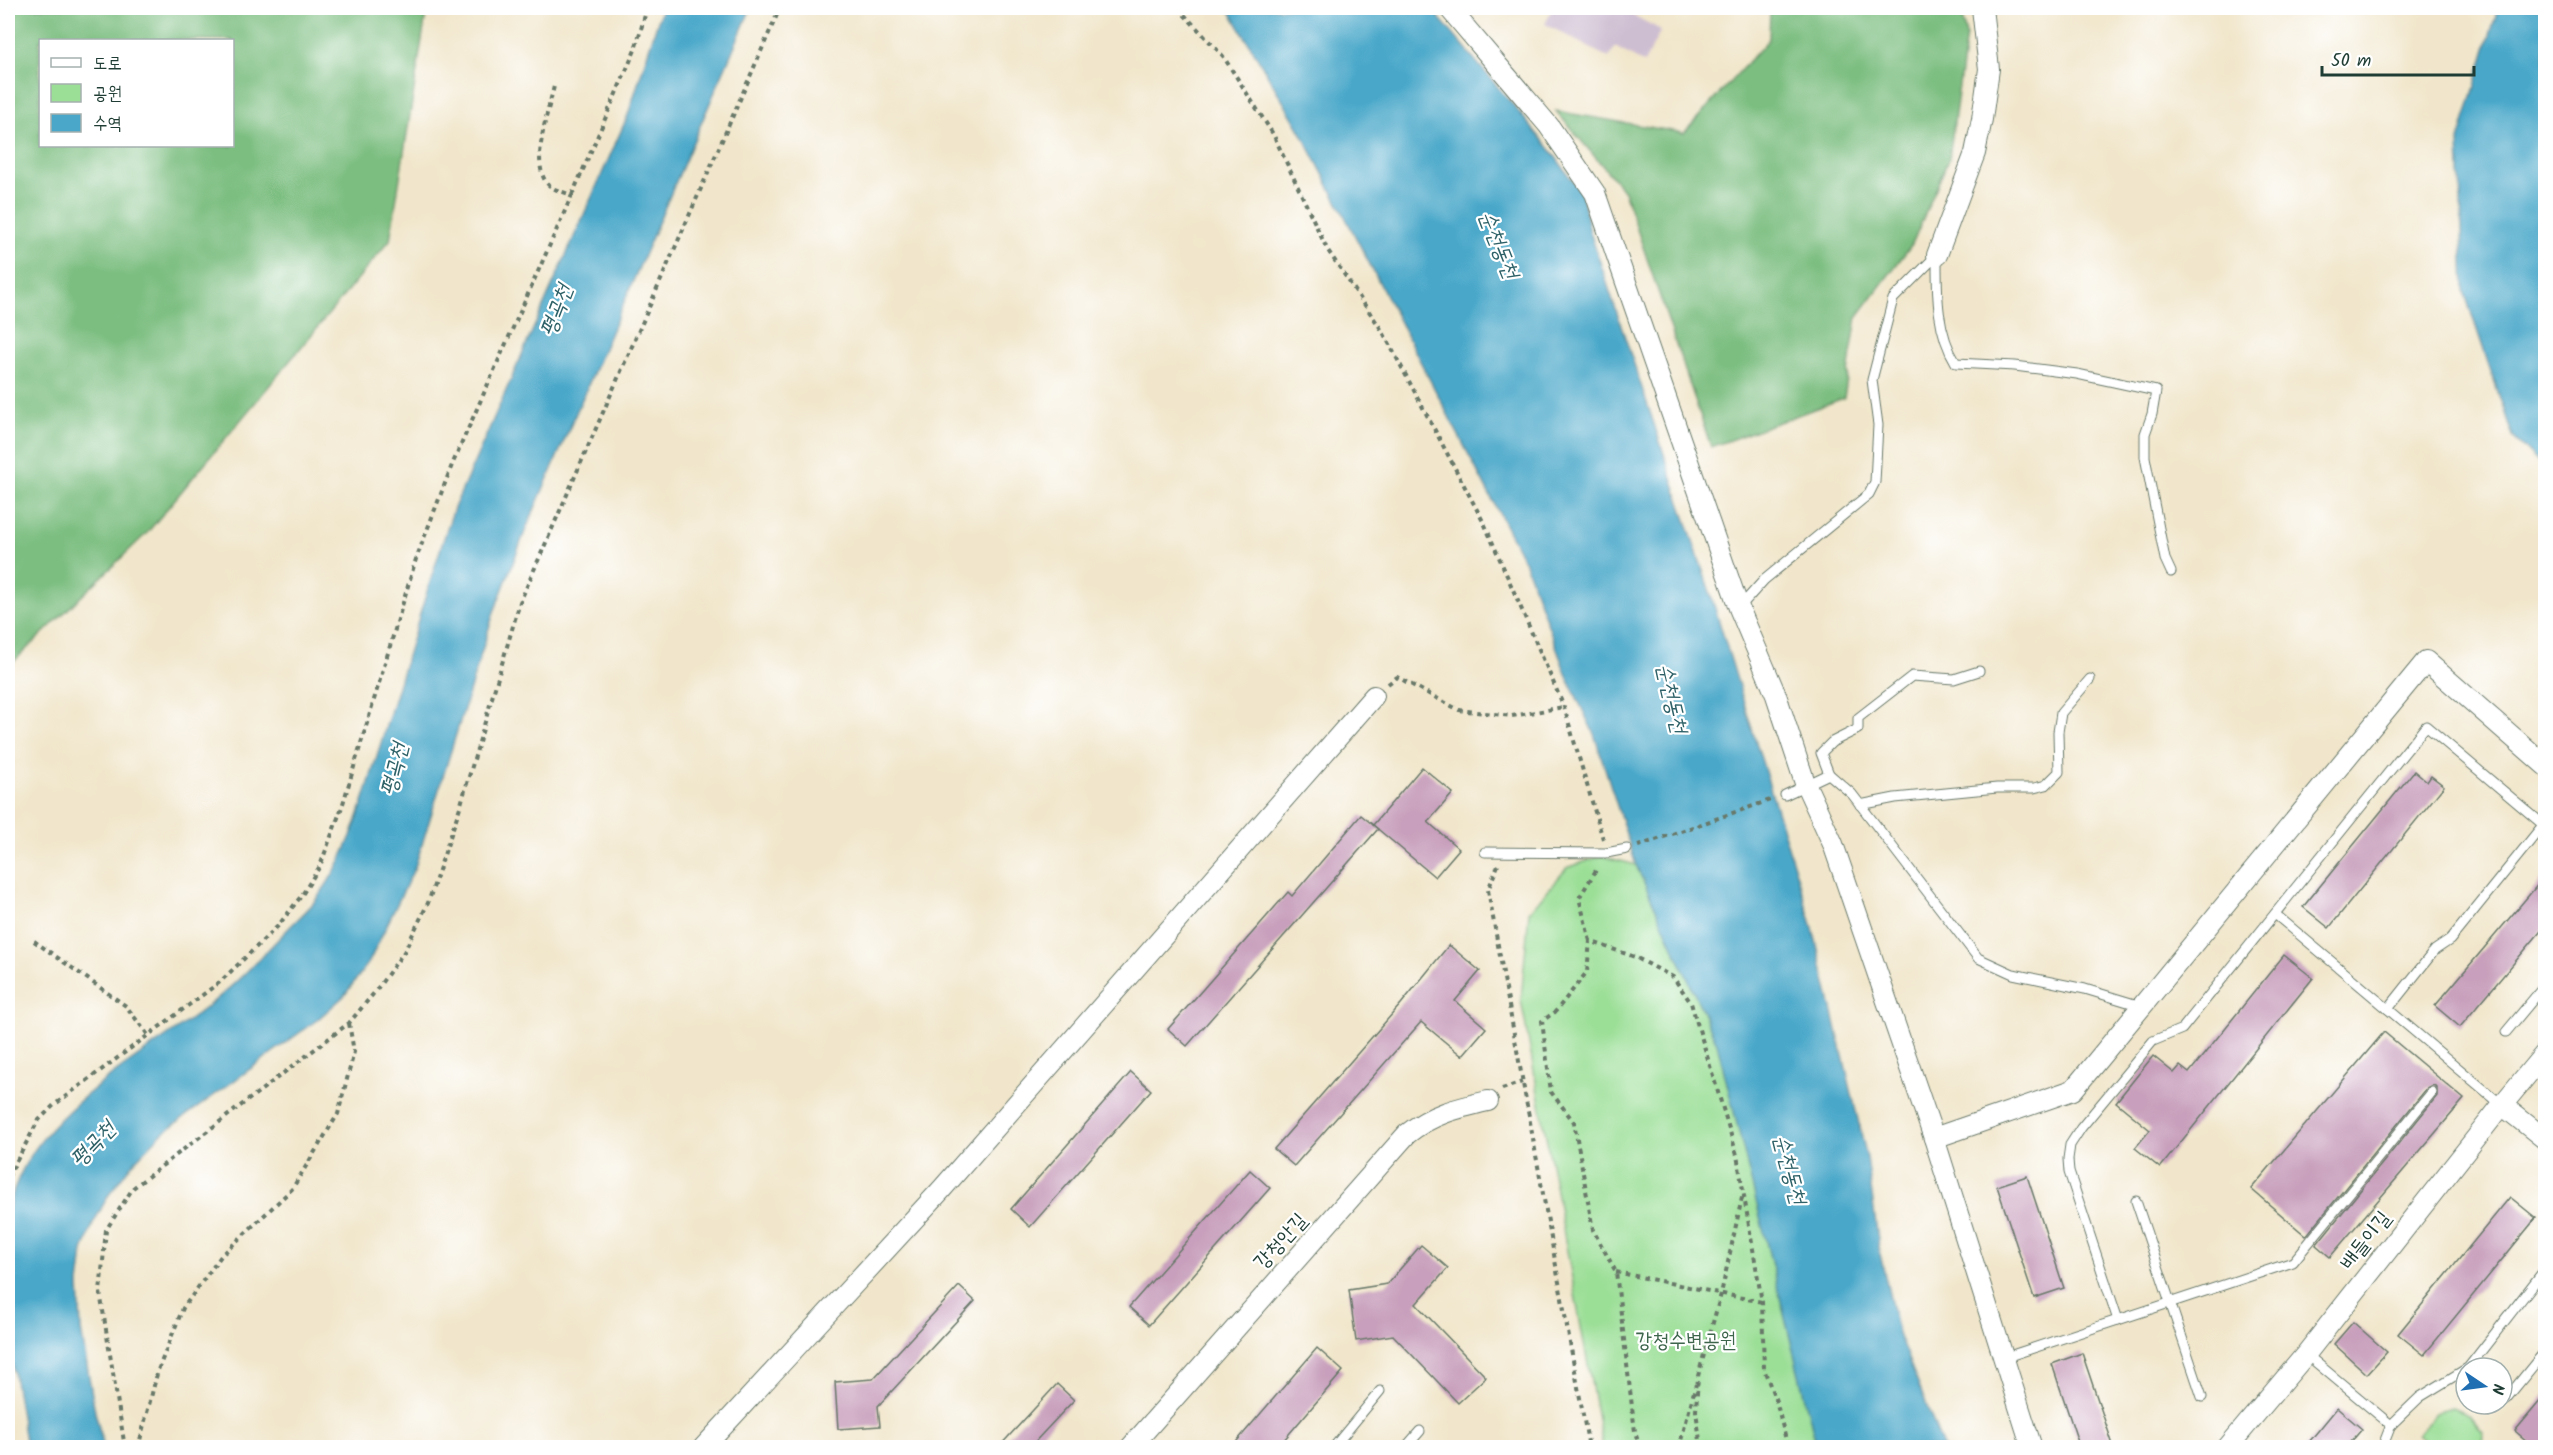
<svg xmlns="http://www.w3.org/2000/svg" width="2553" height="1455" viewBox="0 0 2553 1455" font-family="Kalam,'Poor Story',sans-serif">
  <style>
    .industrial { fill: #cebed1 }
    .green { fill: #9bdf97; stroke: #5d8e66; stroke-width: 1.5 }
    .forest { fill: #7cbe80; stroke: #4e7e5a; stroke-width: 1.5; fill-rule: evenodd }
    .water { fill: #4aa7c9; stroke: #34727e; stroke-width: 1.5 }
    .building { fill: #c89fbc }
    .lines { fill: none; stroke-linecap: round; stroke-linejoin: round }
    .service-casing { stroke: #687869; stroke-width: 11 }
    .minor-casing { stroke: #687869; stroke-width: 22 }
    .path { stroke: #687869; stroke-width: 4; stroke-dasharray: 4.5 4.5; stroke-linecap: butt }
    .service { stroke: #fff; stroke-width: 9 }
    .minor { stroke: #fff; stroke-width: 20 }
    .labels { text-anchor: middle; stroke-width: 4.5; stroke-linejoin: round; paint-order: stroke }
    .street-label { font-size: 21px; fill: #1f3d34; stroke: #fff }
    .park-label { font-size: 21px; fill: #3e664d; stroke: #fff }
    .water-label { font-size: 22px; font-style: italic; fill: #2e6268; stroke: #fff }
  </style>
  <rect width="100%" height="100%" fill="#fff"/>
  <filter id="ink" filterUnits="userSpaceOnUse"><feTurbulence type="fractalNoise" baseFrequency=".0167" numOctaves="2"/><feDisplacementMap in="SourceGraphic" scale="12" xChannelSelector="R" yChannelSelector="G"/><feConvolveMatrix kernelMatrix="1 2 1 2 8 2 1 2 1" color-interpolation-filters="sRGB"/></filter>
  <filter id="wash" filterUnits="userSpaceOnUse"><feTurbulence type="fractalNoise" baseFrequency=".008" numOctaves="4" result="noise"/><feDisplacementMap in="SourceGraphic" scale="24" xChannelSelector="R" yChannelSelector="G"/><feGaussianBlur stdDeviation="1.35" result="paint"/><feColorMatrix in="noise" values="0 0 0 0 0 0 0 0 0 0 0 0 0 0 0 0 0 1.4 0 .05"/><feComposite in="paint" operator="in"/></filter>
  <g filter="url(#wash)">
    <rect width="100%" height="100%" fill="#f1e6cb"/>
    <path class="industrial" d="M 1553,8 L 1629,8 L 1627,12 L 1661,30 L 1644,63 L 1615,47 L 1609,58 L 1545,24 Z"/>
    <g class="green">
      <path d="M 1601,856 L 1636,865 L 1717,1043 L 1817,1447 L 1603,1447 L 1521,1000 L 1529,912 L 1567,868 Z"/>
      <path d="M 2452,1408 L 2470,1416 L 2483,1432 L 2482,1447 L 2432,1447 L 2417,1435 L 2435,1413 Z"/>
    </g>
    <g class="forest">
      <path d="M 8,8 L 427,8 L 390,240 L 147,533 L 8,667 ZM 40,40 L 232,40 L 232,146 L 40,146 Z"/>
      <path d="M 1770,8 L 1960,8 L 1966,35 L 1949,158 L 1912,244 L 1857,317 L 1844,398 L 1711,447 L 1624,191 L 1556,111 L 1684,133 L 1769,39 Z"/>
    </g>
    <g class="water">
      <path d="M 662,8 L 751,8 L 526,529 L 494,612 L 415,867 L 369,962 L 344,996 L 317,1020 L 160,1135 L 131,1165 L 108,1196 L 93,1224 L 83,1251 L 79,1284 L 81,1330 L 95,1412 L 104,1447 L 26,1447 L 8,1338 L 8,1215 C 21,1117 139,1062 209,1005 C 237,983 262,956 287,930 C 297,919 310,909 318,897 C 351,853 364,798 380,746 C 404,667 427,587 454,508 L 628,115 Z"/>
      <path d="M 1228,8 L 1431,8 L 1550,149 L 1582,194 L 1590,232 L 1711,595 L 1813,928 L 1867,1158 L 1880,1254 L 1898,1333 L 1943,1447 L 1817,1447 L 1717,1043 L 1636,865 L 1594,734 L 1568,679 L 1525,563 L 1300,130 Z"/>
      <path d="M 2498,8 L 2545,8 L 2545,469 L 2513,437 L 2464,291 L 2459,140 Z"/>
    </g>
    <g id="blocks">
      <g class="building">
        <path d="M 1422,767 L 1453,793 L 1428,822 L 1459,849 L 1435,877 L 1373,825 Z"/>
        <path d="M 2414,771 L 2427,782 L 2431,776 L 2444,786 L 2329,928 L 2303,907 Z"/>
        <path d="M 1361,815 L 1378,829 L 1187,1046 L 1168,1029 L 1288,892 L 1292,896 Z"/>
        <path d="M 2546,875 L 2546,925 L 2460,1027 L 2435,1006 Z"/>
        <path d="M 1449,945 L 1480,971 L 1455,1001 L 1486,1028 L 1462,1056 L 1421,1022 L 1294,1166 L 1274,1149 L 1401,1004 Z"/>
        <path d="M 2284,955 L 2313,978 L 2160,1168 L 2135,1148 L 2150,1130 L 2116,1102 L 2153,1056 L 2174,1073 L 2180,1066 L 2189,1073 Z"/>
        <path d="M 2384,1032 L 2464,1099 L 2330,1257 L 2316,1245 L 2437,1096 L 2437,1087 L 2433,1085 L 2427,1088 L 2306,1236 L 2251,1189 Z"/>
        <path d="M 1131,1072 L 1151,1090 L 1030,1227 L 1011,1209 Z"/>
        <path d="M 1250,1170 L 1270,1188 L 1149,1325 L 1129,1307 Z"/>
        <path d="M 2027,1176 L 2064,1288 L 2034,1298 L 1997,1186 Z"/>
        <path d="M 2510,1197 L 2536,1218 L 2424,1355 L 2398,1334 Z"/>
        <path d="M 1421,1245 L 1448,1268 L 1416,1304 L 1486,1377 L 1458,1403 L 1393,1335 L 1356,1341 L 1349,1290 L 1387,1284 Z"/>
        <path d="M 959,1286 L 975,1301 L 878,1406 L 880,1426 L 838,1429 L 835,1382 L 873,1379 Z"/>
        <path d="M 2353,1322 L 2387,1352 L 2367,1374 L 2334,1344 Z"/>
        <path d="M 1317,1348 L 1343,1371 L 1277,1448 L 1231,1448 Z"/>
        <path d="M 2082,1353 L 2114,1448 L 2080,1448 L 2052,1364 Z"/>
        <path d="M 1057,1384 L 1074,1400 L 1029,1448 L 998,1448 Z"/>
        <path d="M 2546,1394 L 2546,1448 L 2535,1448 L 2515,1431 Z"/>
        <path d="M 2337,1408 L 2362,1429 L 2346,1448 L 2304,1448 Z"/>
      </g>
    </g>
  </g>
  <g filter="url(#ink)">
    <use href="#blocks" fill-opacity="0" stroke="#687869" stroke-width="1.5"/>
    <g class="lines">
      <defs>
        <g id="service">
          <path d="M 1739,608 L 1764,580 L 1869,494 L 1875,482 L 1878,425 L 1872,380 L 1893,299 L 1937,255 C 1937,292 1936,331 1956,363 L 2015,366 L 2077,374 L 2156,391 L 2152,414 L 2145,434 L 2145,457 L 2165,559 L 2171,572"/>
          <path d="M 1829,774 L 1821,753 L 1832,742 L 1858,729 L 1858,718 L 1912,676 L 1954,679 L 1979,671"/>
          <path d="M 1785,795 L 1829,774 L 1852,794 L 1978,958 L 2013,974 L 2085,989 L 2141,1006"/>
          <path d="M 1860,805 L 1895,798 L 1997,788 L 2034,788 L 2046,785 L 2059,772 L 2058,732 L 2061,713 L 2090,679"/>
          <path d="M 1485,852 L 1606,853 L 1627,849"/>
          <path d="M 2275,914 L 2502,1105"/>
          <path d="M 2388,1009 L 2435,950 L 2450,940 L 2543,825"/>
          <path d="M 2506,1032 L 2546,984"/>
          <path d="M 2136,1201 L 2202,1397"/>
          <path d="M 2118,1320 L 2069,1172 L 2068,1159 L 2070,1145 L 2081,1128 L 2153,1041 L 2182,1029 L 2426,726 L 2546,827"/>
          <path d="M 2306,1354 L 2391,1425"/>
          <path d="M 2003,1358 L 2293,1262 L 2432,1092"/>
          <path d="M 2468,1368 L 2546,1268"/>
          <path d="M 2502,1396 L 2506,1399 L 2546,1350"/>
          <path d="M 1333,1448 L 1380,1391"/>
          <path d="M 1405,1448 L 1420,1431"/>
          <path d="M 2382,1448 L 2391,1425 L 2420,1397 L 2466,1369"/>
        </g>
        <g id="minor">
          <path d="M 1449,8 L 1549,126 L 1595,193 L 1739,608 L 1776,695 L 1805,783 L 1833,844 L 1934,1138"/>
          <path d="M 1937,255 L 1975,153 L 1982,119 L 1989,69 L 1982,8"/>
          <path d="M 2502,1105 L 2546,1052"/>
          <path d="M 703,1448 L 941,1190 L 1374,696"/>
          <path d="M 1130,1448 L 1407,1134 C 1432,1114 1458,1108 1488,1101"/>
          <path d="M 2032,1448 L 1934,1138 L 2073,1090 L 2426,661 L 2546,766"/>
          <path d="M 2227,1448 L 2306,1354 L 2502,1105 L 2546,1140"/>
        </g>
      </defs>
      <use href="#service" class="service-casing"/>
      <use href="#minor" class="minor-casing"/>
      <g class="path">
        <path d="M 1178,8 L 1223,56 L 1273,134 L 1327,249 L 1383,332 L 1485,525 L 1564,707 L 1603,839"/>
        <path d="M 572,195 L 635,50 L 647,8"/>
        <path d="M 1388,684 L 1397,677 L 1459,710 L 1512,716 L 1564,707"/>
        <path d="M 1638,846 L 1773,799"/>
        <path d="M 1498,865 L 1488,890 L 1589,1448"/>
        <path d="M 34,941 L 126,1006 L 148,1035"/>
        <path d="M 1590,941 L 1579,898 L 1598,867"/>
        <path d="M 1502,1089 L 1522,1082"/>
        <path d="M 8,1177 L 38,1121 L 54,1105 L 220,982 L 278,926 L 302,895 L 320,866 L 342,807 L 416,559 L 452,465 L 572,195 C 564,192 552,190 547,183 C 530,163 549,109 554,86"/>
        <path d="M 1616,1272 L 1762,1302"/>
        <path d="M 125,1448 L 100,1292 L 106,1230 L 133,1188 L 349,1023 L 374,993 L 404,952 L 428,903 L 461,804 L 520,602 L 780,8"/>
        <path d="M 138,1448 L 158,1370 L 183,1308 L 221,1256 L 292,1189 L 338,1114 L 354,1052 L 349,1023"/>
        <path d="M 1640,1448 L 1635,1432 L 1616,1272 L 1593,1230 L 1574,1122 L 1551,1092 L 1542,1021 L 1555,1012 L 1587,972 L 1590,941 L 1635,957 L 1673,977 L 1691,1003 L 1737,1155 L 1762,1302 L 1764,1369 L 1777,1404 L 1788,1448"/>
        <path d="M 1679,1448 L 1696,1384"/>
        <path d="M 1701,1448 L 1696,1411 L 1698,1376 L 1721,1294 L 1743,1193"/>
      </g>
      <use href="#service" class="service"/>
      <use href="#minor" class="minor"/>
    </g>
  </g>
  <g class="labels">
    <g class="street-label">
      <text transform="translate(2365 1240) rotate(-52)" y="7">배들이길</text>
      <text transform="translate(1280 1241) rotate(-48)" y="7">강청안길</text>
    </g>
    <g class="park-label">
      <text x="1686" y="1347">강청수변공원</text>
    </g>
    <g class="water-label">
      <text transform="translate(1500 244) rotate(68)" y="8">순천동천</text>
      <text transform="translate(555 310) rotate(-69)" y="8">평곡천</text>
      <text transform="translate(1673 698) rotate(77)" y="8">순천동천</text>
      <text transform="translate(393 769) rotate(-76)" y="8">평곡천</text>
      <text transform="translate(92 1143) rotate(-46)" y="8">평곡천</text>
      <text transform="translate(1791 1169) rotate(75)" y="8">순천동천</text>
    </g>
  </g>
  <rect width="2553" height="1455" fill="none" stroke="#fff" stroke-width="30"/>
  <rect x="39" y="39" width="195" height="108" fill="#ffffff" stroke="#a5b1ae" stroke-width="1.5"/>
  <rect x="51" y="58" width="30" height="9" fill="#ffffff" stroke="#a5b1ae" stroke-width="1.5"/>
  <text x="93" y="69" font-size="18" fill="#1f3d34">도로</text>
  <rect x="51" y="84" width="30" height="18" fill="#9bdf97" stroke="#a5b1ae" stroke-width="1.5"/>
  <text x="93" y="99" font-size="18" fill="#1f3d34">공원</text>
  <rect x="51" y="114" width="30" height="18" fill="#4aa7c9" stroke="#a5b1ae" stroke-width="1.5"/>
  <text x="93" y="129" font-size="18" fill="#1f3d34">수역</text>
  <g transform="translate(2484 1386) rotate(103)"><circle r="28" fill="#ffffff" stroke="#a5b1ae" stroke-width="1.5"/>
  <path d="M0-4.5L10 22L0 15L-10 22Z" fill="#1f6fb2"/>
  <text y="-9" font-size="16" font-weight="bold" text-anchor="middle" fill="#1f3d34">N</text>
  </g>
  <path d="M2322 66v9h152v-9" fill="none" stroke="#1f3d34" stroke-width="3"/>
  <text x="2331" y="66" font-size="18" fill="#1f3d34" stroke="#ffffff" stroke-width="4.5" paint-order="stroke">50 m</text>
</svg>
